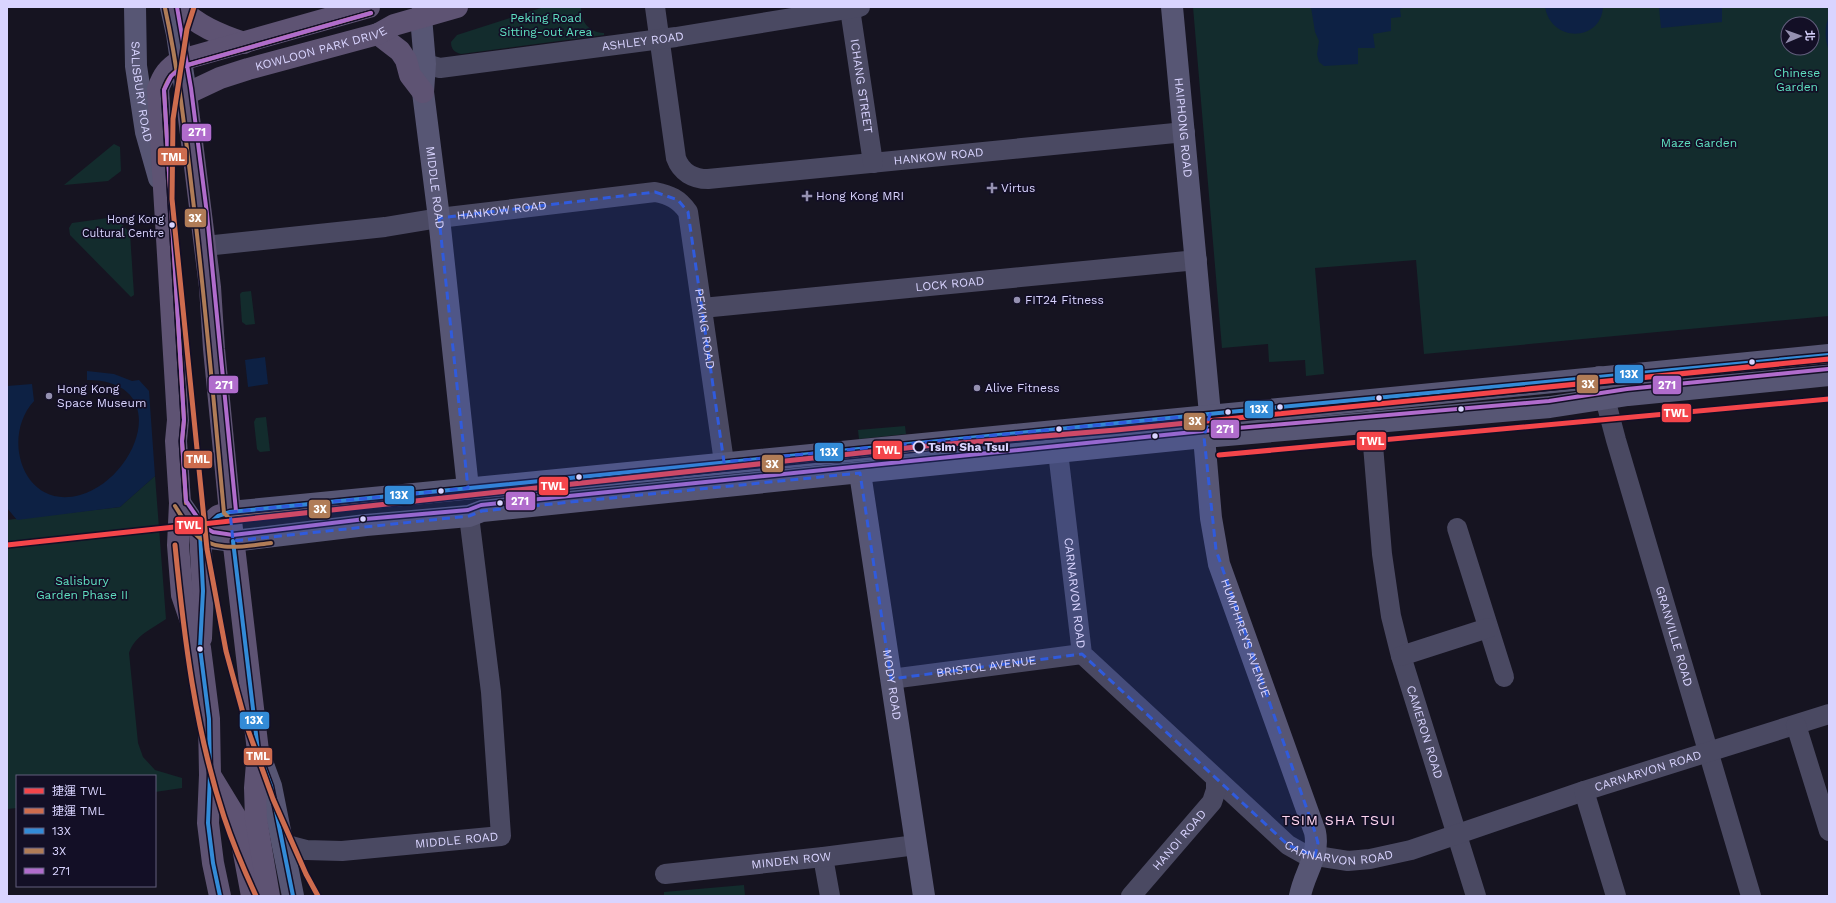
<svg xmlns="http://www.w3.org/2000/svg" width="1836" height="903" viewBox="0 0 1836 903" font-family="'Work Sans','Noto Sans TC',sans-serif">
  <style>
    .green { fill: #132c2d; fill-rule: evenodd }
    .water { fill: #0d2144 }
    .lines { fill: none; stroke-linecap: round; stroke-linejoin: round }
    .street { stroke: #4a4962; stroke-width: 20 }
    .secondary { stroke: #575674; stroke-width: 22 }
    .primary { stroke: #5e5373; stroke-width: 22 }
    .bus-1-casing { stroke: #130f26; stroke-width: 7 }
    .bus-2-casing { stroke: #130f26; stroke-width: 7 }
    .bus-3-casing { stroke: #130f26; stroke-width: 7 }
    .bus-1 { stroke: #338bd7; stroke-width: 4 }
    .bus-2 { stroke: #b07c57; stroke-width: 4 }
    .bus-3 { stroke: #b06ccc; stroke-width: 4 }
    .metro-1-casing { stroke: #130f26; stroke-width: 8 }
    .metro-2-casing { stroke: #130f26; stroke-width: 8 }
    .metro-1 { stroke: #f4454a; stroke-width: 5 }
    .metro-2 { stroke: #ce6c4e; stroke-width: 5 }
    .marked { fill: #305bdc; fill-opacity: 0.2; stroke: #305bdc; stroke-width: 3; stroke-dasharray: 8 5; stroke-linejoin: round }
    .poi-dot { fill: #9591b1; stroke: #130f26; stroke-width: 1.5 }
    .bus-dot { fill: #d9d4ff; stroke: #130f26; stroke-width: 1.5 }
    .stop-dot { fill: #130f26; stroke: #d9d4ff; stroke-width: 2 }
    .labels { text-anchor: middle; stroke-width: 3.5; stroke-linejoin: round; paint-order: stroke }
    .bus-label { font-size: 11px; fill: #d9d4ff; stroke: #130f26; text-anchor: end }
    .park-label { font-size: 12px; fill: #5fe0c0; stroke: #130f26 }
    .street-label { font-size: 12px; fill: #d9d4ff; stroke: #130f26 }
    .poi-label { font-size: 12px; fill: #d9d4ff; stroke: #130f26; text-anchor: start }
    .stop-label { font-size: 12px; font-weight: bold; fill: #d9d4ff; stroke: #130f26; text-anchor: start }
    .quarter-label { font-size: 14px; letter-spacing: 1px; fill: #ffd6f0; stroke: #130f26 }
    .line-badge { stroke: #130f26; stroke-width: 1.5 }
    .badge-label { font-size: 11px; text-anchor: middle; font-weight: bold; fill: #fff }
  </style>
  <rect width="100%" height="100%" fill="#161421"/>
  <g class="green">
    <path d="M 544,7 L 581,7 C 581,22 588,32 604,33 L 604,35 L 461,54 C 454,52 451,49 451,42 L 457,35 Z"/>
    <path d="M 1193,7 L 1829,7 L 1829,316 L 1424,354 L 1416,260 L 1315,268 L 1324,374 L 1306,376 L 1305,360 L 1269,362 L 1268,344 L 1222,348 ZM 1788,24 L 1812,24 L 1812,48 L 1788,48 Z"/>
    <path d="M 114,144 L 120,147 L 121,171 L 108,181 L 64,185 Z"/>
    <path d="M 115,217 L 130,233 L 134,295 L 131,297 L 70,235 L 69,228 L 72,223 Z"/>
    <path d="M 251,291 L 255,324 L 246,325 L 242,322 L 240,294 L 242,292 Z"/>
    <path d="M 266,417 L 270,451 L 260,452 L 257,449 L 254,422 L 256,418 Z"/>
    <path d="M 905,426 L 906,434 L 859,439 L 858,430 Z"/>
    <path d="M 155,476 L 166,619 C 152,629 135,635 129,653 L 138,743 L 143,757 L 155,770 L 182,778 L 182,788 L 155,792 L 155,776 L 17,776 L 17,808 L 7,809 L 7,520 L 120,507 Z"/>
    <path d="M 744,885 L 745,896 L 664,896 L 664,892 Z"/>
  </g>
  <g class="water">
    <path d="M 1311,7 L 1406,7 L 1400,9 L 1401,17 L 1391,18 L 1391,31 L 1373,34 L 1375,48 L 1358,48 L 1358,64 L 1324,66 L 1319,62 L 1317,54 L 1319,41 L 1315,32 Z"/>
    <path d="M 1545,7 L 1603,7 C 1601,42 1551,43 1545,7 Z"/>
    <path d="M 1659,7 L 1722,7 L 1722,22 L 1661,28 Z"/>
    <path d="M 1829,17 L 1829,51 C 1825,41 1824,26 1829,17 Z"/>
    <path d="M 265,357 L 268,384 L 248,387 L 245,360 Z"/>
    <path d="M 87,371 L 114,374 L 132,381 L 139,380 L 149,391 L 155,476 L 120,507 L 17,520 L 7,508 L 7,386 L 32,384 L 34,401 C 0,438 24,511 80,495 C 139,478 173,380 87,380 Z"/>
  </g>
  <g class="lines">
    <g class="street">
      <path id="s1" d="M 655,7 L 676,158 C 681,172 693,179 708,179 L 1185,132"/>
      <path id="s2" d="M 850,9 L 873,163"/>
      <path id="s3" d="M 425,64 L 440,68 L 676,37 L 860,7"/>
      <path id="s4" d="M 205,246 L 385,227 L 439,218 L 655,192 C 670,195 679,199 688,212 L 724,462"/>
      <path id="s5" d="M 702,308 L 1197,260"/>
      <path id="s6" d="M 1599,376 L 1616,440 L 1751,896"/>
      <path id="s7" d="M 1371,421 L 1382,554 L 1391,616 L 1401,656 L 1476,896"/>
      <path id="s8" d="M 1058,452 L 1082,654 L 1288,845 L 1304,854 L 1348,861 L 1370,859 L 1411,850 L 1584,791 L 1829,714"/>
      <path d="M 1457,528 L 1504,677"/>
      <path d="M 1401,656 L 1488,628"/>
      <path id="s9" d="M 891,679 L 1082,654"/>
      <path d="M 1796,725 L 1829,831"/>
      <path d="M 1584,791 L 1616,896"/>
      <path id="s10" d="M 283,844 L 306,850 L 342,851 L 501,836 L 491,692 L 469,516"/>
      <path d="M 823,857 L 830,896"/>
      <path id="s11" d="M 665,874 L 823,857 L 916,845"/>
      <path id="s12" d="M 1131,896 L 1212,802 L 1216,790 L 1216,779"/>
    </g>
    <g class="secondary">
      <path id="s13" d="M 135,7 L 136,66 L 146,132 L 159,178"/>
      <path d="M 171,7 L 177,34 L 186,94"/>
      <path id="s14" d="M 424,7 L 421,17 L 425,64 L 423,92 L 439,218 L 468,488"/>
      <path id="s15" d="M 1172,7 L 1210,414 L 1210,421 L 1204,431 L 1204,437 L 1211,518 L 1219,564 L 1315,832 C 1320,856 1304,873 1300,896"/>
      <path id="s16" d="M 860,473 L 924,896"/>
      <path d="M 180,503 L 200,532 L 211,538 L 233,541 L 366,525 L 469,516 L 482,511 L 1204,437 L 1550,407 L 1628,395 L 1829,375"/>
      <path d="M 230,512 C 763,458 1296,404 1829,355"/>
      <path d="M 258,751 L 271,786 L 293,896"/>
    </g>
    <g class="primary">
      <path d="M 179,7 C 196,25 220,35 244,43"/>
      <path d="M 378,34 L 400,51 L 406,60 L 410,75 L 423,92"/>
      <path d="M 201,638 L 203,591 L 200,532 L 218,516 L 230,512"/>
      <path d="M 210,775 L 238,821 L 252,896"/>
      <path d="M 220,896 L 213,863 L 208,823 L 210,775 L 209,719 L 200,648 L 182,595 L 178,545 L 180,503 L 176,441 L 178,420 L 158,89 C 163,75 168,68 181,60 L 369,7"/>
      <path id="s17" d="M 269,896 L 256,819 L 255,788 L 258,751 L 230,512 L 214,349 L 210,287 L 186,94 L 220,78 L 248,69 L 378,34 L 394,25 L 457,7"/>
    </g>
    <defs>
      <g id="bus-1">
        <path d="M 233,541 L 258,751 L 271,786 L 293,896"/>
        <path d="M 220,896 L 213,863 L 208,823 L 210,775 L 209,719 L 200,648 L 203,591 L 200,532 L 218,516 L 230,512 L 1229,412 L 1829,355"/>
      </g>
      <g id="bus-2">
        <path d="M 165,8 C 178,68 185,130 192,191 C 205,298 214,405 224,513 L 229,518 L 1230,418 L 1829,361"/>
        <path d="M 186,503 L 182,441 L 184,420 L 164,90 C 168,78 173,72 184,66 L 371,13"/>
        <path d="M 175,506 C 181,515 186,525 193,532 C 213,554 245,546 271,543"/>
      </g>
      <g id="bus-3">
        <path d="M 177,7 L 191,88 L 207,214 L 236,511"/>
        <path d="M 371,13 L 184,66 L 171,76 L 164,90 L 184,420 L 182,441 L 186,501 L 204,527 L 213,532 L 233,535 L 365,519 L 468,510 L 481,505 L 1203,431 L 1549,401 L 1627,389 L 1828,369"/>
      </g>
    </defs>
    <use href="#bus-1" class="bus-1-casing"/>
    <use href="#bus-2" class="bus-2-casing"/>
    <use href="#bus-3" class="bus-3-casing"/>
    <use href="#bus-1" class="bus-1"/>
    <use href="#bus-2" class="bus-2"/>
    <use href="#bus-3" class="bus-3"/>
    <defs>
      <g id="metro-1">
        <path d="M 1219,455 L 1829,399"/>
        <path d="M 7,545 L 925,446 L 1116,430 L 1829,359"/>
      </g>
      <g id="metro-2">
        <path d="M 194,7 L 187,29 L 173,119 L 172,199 L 207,549 L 226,651 L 246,724 L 273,799 L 306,874 L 318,896"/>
        <path d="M 175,545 C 184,637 195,729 224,817 C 233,844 244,870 256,896"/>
      </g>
    </defs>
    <use href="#metro-1" class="metro-1-casing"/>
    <use href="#metro-2" class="metro-2-casing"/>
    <use href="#metro-1" class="metro-1"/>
    <use href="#metro-2" class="metro-2"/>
  </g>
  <path class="marked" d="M 655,192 L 678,200 L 688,212 L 724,462 L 1210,414 L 1204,437 L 1216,550 L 1315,832 L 1318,843 L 1315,856 L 1288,845 L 1082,654 L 891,679 L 860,473 L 482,511 L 469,516 L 233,541 L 230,512 L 468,488 L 439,218 Z"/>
  <g class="poi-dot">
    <path d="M990 182h4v4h4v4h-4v4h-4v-4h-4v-4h4z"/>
    <path d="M805 190h4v4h4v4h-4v4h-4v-4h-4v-4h4z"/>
    <circle cx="1017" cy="300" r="4"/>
    <circle cx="977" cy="388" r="4"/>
    <circle cx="49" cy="396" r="4"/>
  </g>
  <g class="bus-dot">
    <circle cx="172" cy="225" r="3.5"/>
    <circle cx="1752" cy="362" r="3.5"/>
    <circle cx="1379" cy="398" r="3.5"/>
    <circle cx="1280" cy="407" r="3.5"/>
    <circle cx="1461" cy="409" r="3.5"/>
    <circle cx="1228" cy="412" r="3.5"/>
    <circle cx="1059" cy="429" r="3.5"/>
    <circle cx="1155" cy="436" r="3.5"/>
    <circle cx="579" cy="477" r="3.5"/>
    <circle cx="441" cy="491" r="3.5"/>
    <circle cx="500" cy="503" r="3.5"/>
    <circle cx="363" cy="519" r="3.5"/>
    <circle cx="200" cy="649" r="3.5"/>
  </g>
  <circle class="stop-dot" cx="919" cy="447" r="5.5"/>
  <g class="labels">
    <g class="bus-label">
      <text x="164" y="223">Hong Kong<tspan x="164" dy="14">Cultural Centre</tspan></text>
    </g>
    <g class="park-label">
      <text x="546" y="22">Peking Road<tspan x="546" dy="14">Sitting-out Area</tspan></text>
      <text x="1797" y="77">Chinese<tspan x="1797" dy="14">Garden</tspan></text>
      <text x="1699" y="147">Maze Garden</text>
      <text x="82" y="585">Salisbury<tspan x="82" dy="14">Garden Phase II</tspan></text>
    </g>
    <g class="street-label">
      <text dy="4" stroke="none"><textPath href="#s3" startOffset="220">ASHLEY ROAD</textPath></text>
      <text dy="4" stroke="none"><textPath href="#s17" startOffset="950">KOWLOON PARK DRIVE</textPath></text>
      <text dy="4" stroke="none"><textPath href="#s2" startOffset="78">ICHANG STREET</textPath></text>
      <text dy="4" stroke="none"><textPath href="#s13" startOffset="85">SALISBURY ROAD</textPath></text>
      <text dy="4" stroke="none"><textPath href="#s15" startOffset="121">HAIPHONG ROAD</textPath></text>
      <text dy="4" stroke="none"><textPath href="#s1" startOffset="425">HANKOW ROAD</textPath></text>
      <text dy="4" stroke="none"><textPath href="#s14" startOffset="182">MIDDLE ROAD</textPath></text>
      <text dy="4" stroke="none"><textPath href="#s4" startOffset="299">HANKOW ROAD</textPath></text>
      <text dy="4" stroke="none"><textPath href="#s5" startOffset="249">LOCK ROAD</textPath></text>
      <text dy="4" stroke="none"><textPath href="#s4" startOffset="611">PEKING ROAD</textPath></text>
      <text dy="4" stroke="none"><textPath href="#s8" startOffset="142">CARNARVON ROAD</textPath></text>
      <text dy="4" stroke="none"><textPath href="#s6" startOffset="271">GRANVILLE ROAD</textPath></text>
      <text dy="4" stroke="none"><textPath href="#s15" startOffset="640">HUMPHREYS AVENUE</textPath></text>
      <text dy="4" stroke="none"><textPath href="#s9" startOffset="96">BRISTOL AVENUE</textPath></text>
      <text dy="4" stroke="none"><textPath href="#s16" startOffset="214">MODY ROAD</textPath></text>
      <text dy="4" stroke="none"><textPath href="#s7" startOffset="317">CAMERON ROAD</textPath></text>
      <text dy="4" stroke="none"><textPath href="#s8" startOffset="861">CARNARVON ROAD</textPath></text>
      <text dy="4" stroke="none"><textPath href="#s10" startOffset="175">MIDDLE ROAD</textPath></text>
      <text dy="4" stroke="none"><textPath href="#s12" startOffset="74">HANOI ROAD</textPath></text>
      <text dy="4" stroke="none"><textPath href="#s8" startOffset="537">CARNARVON ROAD</textPath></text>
      <text dy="4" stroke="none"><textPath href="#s11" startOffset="127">MINDEN ROW</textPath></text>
    </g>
    <g class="poi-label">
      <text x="1001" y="192">Virtus</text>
      <text x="816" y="200">Hong Kong MRI</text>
      <text x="1025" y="304">FIT24 Fitness</text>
      <text x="985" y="392">Alive Fitness</text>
      <text x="57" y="393">Hong Kong<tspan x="57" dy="14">Space Museum</tspan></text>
    </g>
    <g class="stop-label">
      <text x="928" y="451">Tsim Sha Tsui</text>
    </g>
    <g class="quarter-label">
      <text x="1339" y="825">TSIM SHA TSUI</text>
    </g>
  </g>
  <g class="line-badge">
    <rect x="181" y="123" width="31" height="19" rx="4" fill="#b06ccc"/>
    <rect x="157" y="147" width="31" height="19" rx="4" fill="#ce6c4e"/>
    <rect x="184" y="208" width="23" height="20" rx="4" fill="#b07c57"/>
    <rect x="1614" y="364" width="30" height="20" rx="4" fill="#338bd7"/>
    <rect x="1576" y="374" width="23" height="20" rx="4" fill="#b07c57"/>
    <rect x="208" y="375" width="31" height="19" rx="4" fill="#b06ccc"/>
    <rect x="1652" y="375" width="30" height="20" rx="4" fill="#b06ccc"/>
    <rect x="1244" y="400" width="30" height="19" rx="4" fill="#338bd7"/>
    <rect x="1661" y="403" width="31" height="20" rx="4" fill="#f4454a"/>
    <rect x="1183" y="412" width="23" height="19" rx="4" fill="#b07c57"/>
    <rect x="1210" y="419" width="30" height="20" rx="4" fill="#b06ccc"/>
    <rect x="1356" y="431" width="31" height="20" rx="4" fill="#f4454a"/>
    <rect x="872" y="440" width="31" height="20" rx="4" fill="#f4454a"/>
    <rect x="814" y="442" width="30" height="20" rx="4" fill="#338bd7"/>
    <rect x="183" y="450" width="30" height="19" rx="4" fill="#ce6c4e"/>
    <rect x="761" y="454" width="23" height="19" rx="4" fill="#b07c57"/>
    <rect x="538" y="476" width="31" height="20" rx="4" fill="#f4454a"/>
    <rect x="384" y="485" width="31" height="20" rx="4" fill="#338bd7"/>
    <rect x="505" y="491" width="31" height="20" rx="4" fill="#b06ccc"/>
    <rect x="308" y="499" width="23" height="20" rx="4" fill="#b07c57"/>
    <rect x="174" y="516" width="30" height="19" rx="4" fill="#f4454a"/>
    <rect x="239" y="711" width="31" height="19" rx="4" fill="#338bd7"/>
    <rect x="243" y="747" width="30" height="19" rx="4" fill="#ce6c4e"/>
  </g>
  <g class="badge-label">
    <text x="197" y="136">271</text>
    <text x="173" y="161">TML</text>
    <text x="195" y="222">3X</text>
    <text x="1629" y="378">13X</text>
    <text x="1588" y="388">3X</text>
    <text x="224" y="389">271</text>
    <text x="1667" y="389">271</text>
    <text x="1259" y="413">13X</text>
    <text x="1676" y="417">TWL</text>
    <text x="1195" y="425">3X</text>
    <text x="1225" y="433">271</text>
    <text x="1372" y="445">TWL</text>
    <text x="888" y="454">TWL</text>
    <text x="829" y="456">13X</text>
    <text x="198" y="463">TML</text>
    <text x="772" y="468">3X</text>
    <text x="553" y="490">TWL</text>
    <text x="399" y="499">13X</text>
    <text x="520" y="505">271</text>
    <text x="320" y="513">3X</text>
    <text x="189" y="529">TWL</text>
    <text x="254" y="724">13X</text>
    <text x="258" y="760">TML</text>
  </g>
  <rect width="1836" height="903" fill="none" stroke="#d9d4ff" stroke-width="16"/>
  <rect x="16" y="775" width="140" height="112" fill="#130f26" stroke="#625e7d"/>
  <rect x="24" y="788" width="20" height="6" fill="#f4454a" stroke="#625e7d"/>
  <text x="52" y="795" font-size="12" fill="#d9d4ff">捷運 TWL</text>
  <rect x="24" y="808" width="20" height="6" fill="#ce6c4e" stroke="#625e7d"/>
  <text x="52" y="815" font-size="12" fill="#d9d4ff">捷運 TML</text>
  <rect x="24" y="828" width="20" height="6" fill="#338bd7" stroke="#625e7d"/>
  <text x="52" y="835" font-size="12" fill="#d9d4ff">13X</text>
  <rect x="24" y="848" width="20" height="6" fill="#b07c57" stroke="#625e7d"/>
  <text x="52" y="855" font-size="12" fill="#d9d4ff">3X</text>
  <rect x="24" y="868" width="20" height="6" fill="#b06ccc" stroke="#625e7d"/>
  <text x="52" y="875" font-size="12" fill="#d9d4ff">271</text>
  <g transform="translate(1800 36) rotate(88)"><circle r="19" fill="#130f26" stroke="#625e7d"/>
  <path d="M0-3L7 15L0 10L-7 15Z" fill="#9591b1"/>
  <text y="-6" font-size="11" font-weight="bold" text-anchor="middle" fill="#d9d4ff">北</text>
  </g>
</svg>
